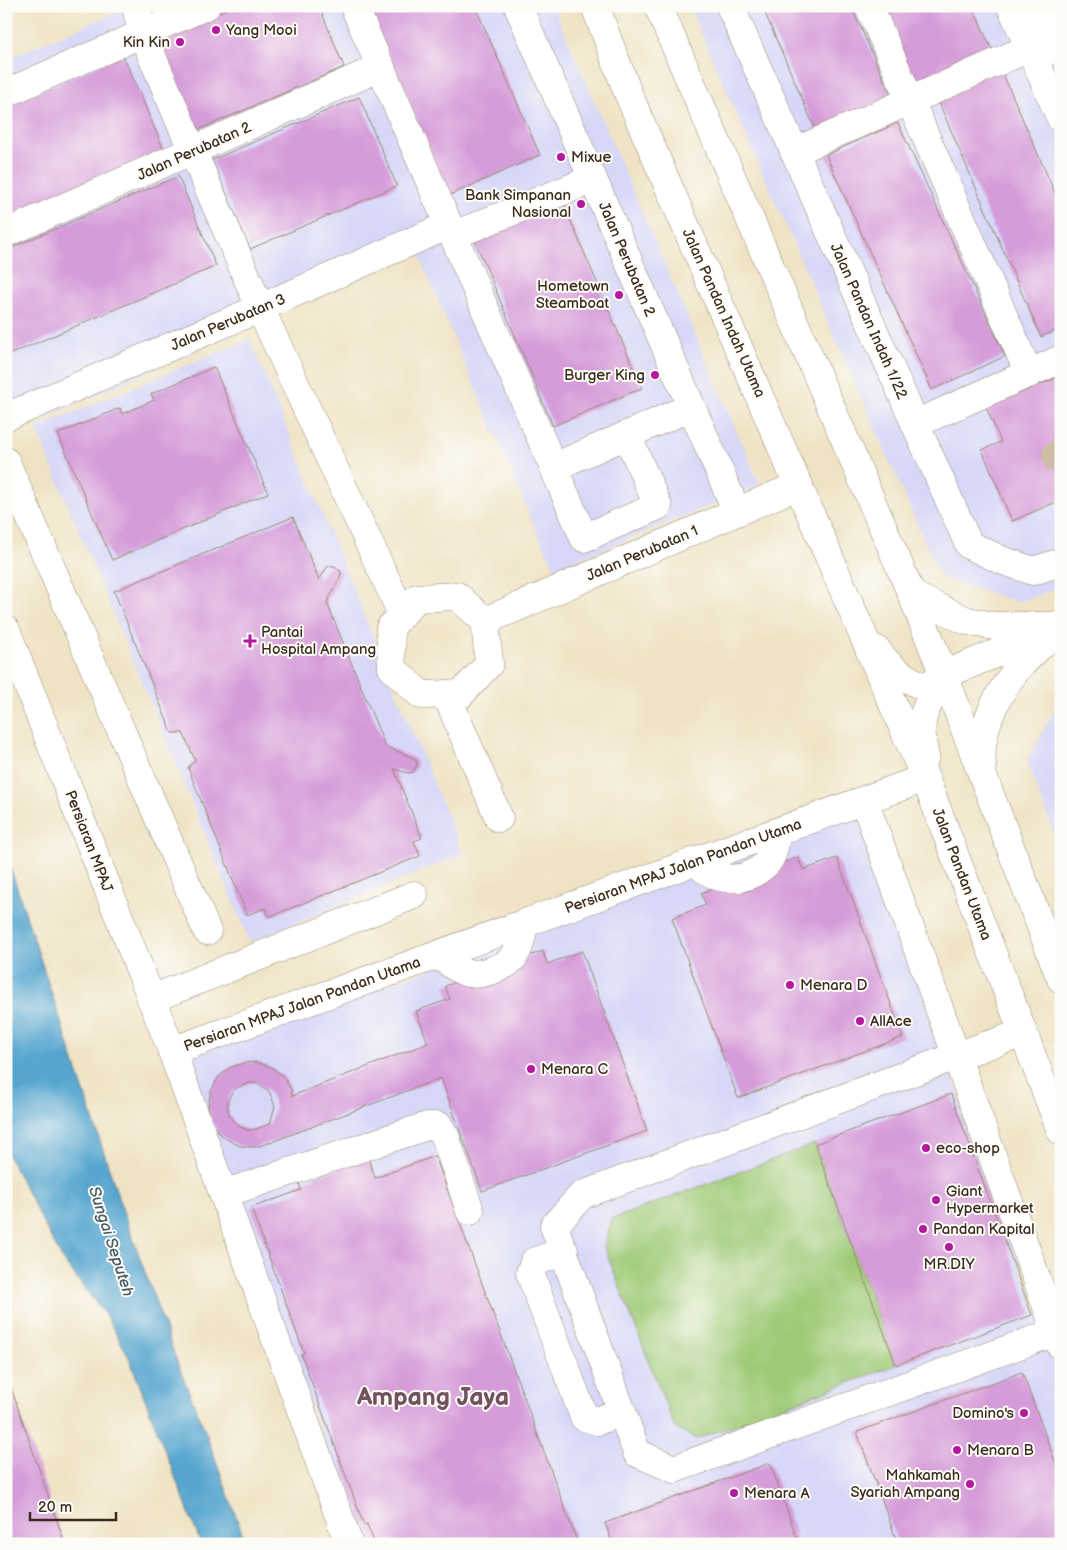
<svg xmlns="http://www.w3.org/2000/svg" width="1067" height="1550" viewBox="0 0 1067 1550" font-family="'Balsamiq Sans',sans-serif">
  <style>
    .built { fill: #d7d7f8 }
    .green { fill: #9fca77; stroke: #6d7a4a }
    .water { fill: #54a5cf; stroke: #486876 }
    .building { fill: #d69bd9; fill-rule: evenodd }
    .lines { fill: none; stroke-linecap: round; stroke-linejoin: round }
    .minor-tunnel { stroke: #cbbea3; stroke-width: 28; stroke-dasharray: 28 14; stroke-linecap: butt }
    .minor-casing { stroke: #958671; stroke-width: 29 }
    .major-casing { stroke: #958671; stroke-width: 29 }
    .minor { stroke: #fff; stroke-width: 28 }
    .major { stroke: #fff; stroke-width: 28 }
    .poi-dot { fill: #b5179e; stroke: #fdfcf7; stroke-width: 2 }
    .labels { text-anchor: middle; stroke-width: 4; stroke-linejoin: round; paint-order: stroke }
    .poi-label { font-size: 15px; fill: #3b2a1e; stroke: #fdfcf7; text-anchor: start }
    .street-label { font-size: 15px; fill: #3b2a1e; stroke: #fdfcf7 }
    .water-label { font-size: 16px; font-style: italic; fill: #455b65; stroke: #fdfcf7 }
    .town-label { font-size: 25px; font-weight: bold; fill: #71525f; stroke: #fdfcf7 }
  </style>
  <rect width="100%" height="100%" fill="#fdfcf7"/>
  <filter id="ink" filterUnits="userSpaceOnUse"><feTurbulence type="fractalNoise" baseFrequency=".02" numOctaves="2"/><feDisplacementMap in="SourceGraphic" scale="10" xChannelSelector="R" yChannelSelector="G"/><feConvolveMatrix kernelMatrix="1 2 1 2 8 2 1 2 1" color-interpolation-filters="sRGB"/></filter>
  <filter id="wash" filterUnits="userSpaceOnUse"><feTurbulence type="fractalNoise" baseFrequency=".0096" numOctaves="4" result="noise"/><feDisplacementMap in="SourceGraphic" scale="20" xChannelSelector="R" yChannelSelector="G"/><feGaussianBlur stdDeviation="1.12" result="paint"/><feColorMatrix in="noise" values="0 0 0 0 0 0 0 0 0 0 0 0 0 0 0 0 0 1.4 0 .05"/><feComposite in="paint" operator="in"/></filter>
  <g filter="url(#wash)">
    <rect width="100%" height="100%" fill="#efe3c4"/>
    <g class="built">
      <path d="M 132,6 L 553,6 L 760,485 L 555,569 L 536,530 L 418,253 L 279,313 L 6,435 L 6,59 Z"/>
      <path d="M 689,6 L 1061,6 L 1061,587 L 1019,602 L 941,578 Z"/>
      <path d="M 250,339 L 463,854 L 250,942 L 36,428 Z"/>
      <path d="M 1061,702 L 1061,852 L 1027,761 L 1058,703 Z"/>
      <path d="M 858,814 L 1061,1379 L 1061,1544 L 361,1544 L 186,1058 Z"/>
    </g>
    <path class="green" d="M 815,1144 L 896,1365 L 697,1439 L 675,1428 L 604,1247 L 612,1219 Z"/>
    <path class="water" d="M 6,854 L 122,1208 L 179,1367 L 206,1433 L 246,1544 L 201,1544 L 128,1355 L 106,1316 L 62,1259 L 6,1151 Z"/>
    <g id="blocks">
      <g class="building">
        <path d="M 234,6 L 319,6 L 344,67 L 198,130 L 159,38 Z"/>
        <path d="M 367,6 L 475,6 L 540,155 L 450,195 Z"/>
        <path d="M 762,6 L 851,6 L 892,98 L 816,131 Z"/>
        <path d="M 877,6 L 972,6 L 993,52 L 913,88 Z"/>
        <path d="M 123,55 L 164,150 L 6,218 L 6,106 Z"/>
        <path d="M 1000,67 L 1061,207 L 1061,328 L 1041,337 L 936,96 Z"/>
        <path d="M 359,97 L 397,186 L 250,249 L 212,160 Z"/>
        <path d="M 898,123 L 1005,356 L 932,390 L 826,155 Z"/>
        <path d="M 178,176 L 216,266 L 6,356 L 6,250 Z"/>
        <path d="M 561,198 L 642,388 L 553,426 L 473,236 Z"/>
        <path d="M 214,367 L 268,493 L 112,560 L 58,434 L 120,408 L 122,414 L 154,400 L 151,394 Z"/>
        <path d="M 1061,376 L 1061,500 L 1012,521 L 982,450 L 1001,442 L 986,407 Z"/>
        <path d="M 293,517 L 319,580 L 328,566 L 335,566 L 341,572 L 340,577 L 327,603 L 385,746 L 411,757 L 416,760 L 417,765 L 413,772 L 408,773 L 394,769 L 422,838 L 414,841 L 420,856 L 269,917 L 266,908 L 247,915 L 188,768 L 195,760 L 183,733 L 172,733 L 114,591 Z"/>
        <path d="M 798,857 L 803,870 L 837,858 L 903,1037 L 738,1098 L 672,918 L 706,905 L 701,893 Z"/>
        <path d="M 543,951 L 547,964 L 582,951 L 647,1131 L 482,1191 L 441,1078 L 266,1144 L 254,1147 L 240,1146 L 228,1140 L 218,1132 L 211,1120 L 208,1106 L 211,1091 L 218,1078 L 229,1068 L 243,1063 L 257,1062 L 271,1067 L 283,1076 L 291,1089 L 292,1096 L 428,1043 L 416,1011 L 450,999 L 445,986 ZM 250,1083 L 257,1083 L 269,1091 L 275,1106 L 270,1124 L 256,1129 L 248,1130 L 240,1127 L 234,1122 L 229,1115 L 228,1108 L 228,1100 L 231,1094 L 236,1088 Z"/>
        <path d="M 951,1094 L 1032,1315 L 896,1365 L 815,1144 Z"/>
        <path d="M 435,1156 L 578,1544 L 375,1544 L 367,1524 L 364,1525 L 301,1354 L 304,1353 L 251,1208 L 301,1190 L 299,1183 L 368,1158 L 375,1178 Z"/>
        <path d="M 1022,1372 L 1061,1477 L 1061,1544 L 898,1544 L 857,1432 Z"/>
        <path d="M 6,1376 L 7,1376 L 65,1544 L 6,1544 Z"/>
        <path d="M 770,1463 L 799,1544 L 613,1544 L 605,1523 Z"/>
      </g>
    </g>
  </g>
  <g filter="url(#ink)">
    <use href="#blocks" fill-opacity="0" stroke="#958671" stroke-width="1"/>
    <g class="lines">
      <path class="minor-tunnel" d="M 1061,453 L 1056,455 L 1061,466"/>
      <defs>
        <g id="minor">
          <path d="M 136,6 L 142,33 L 260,308 L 402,614"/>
          <path d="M 354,6 L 584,538 L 658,506 L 627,435"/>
          <path d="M 518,6 L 737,512"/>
          <path d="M 730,6 L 969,545 L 1001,560 L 1033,571 L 1061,562"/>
          <path d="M 869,6 L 1029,374"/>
          <path d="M 1011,6 L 1061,119"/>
          <path d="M 1040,6 L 1061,53"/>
          <path d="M 6,93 L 206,6"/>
          <path d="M 794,152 L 1029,48"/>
          <path d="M 6,233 L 381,67"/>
          <path d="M 454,235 L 593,179"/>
          <path d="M 6,417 L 260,308 L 449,225"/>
          <path d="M 915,424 L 1061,359"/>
          <path d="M 6,462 L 207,931"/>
          <path d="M 554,467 L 691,407"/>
          <path d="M 457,596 L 485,621 L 489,664 L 461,694 L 421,695 L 392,668 L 390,628 L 417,598 Z"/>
          <path d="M 485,621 L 799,485"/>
          <path d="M 6,630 L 172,1051"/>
          <path d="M 944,675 L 1059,627"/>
          <path d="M 446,694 L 499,818"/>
          <path d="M 864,800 L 1061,1346"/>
          <path d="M 695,861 C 715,882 743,885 765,865 C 774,857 775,842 777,832"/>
          <path d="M 439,955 C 447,962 457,970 468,973 C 480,976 503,968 511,960 C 520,951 522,935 524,923"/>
          <path d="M 151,999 L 414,895"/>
          <path d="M 1023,1033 L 956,1056 L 582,1195 L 554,1226 L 637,1453 L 674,1469 L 1061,1330"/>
          <path d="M 223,1194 L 427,1126 L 439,1126 L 445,1136 L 470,1211"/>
          <path d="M 564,1251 L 534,1262 L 530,1273 L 584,1417 L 597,1421 L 622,1412"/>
          <path d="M 349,1544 L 172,1051 L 925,778"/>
        </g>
        <g id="major">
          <path d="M 595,6 L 628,93 L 925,778 L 1061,1131"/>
          <path d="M 658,6 L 912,595 L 944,675 L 1061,979"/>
          <path d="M 912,595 L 967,621 L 994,626 L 1061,626"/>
          <path d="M 877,650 C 889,668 905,679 925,687 L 944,675"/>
          <path d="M 925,757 C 916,715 925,711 944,675"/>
          <path d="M 982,765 C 979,733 993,702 1012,676 C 1023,660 1046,641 1061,627"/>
        </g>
      </defs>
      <use href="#minor" class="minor-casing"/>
      <use href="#major" class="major-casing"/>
      <use href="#minor" class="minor"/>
      <use href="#major" class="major"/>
    </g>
  </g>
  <g class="poi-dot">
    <circle cx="216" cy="30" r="5"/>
    <circle cx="180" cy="42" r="5"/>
    <circle cx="561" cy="157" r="5"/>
    <circle cx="581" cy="204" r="5"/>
    <circle cx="619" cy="295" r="5"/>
    <circle cx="655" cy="375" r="5"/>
    <path d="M247.5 633.5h5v5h5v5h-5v5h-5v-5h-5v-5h5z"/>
    <circle cx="790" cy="985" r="5"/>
    <circle cx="860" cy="1021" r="5"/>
    <circle cx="531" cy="1069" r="5"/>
    <circle cx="926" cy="1148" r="5"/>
    <circle cx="936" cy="1200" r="5"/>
    <circle cx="923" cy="1229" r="5"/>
    <circle cx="949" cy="1247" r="5"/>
    <circle cx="1024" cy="1413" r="5"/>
    <circle cx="957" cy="1450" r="5"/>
    <circle cx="970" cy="1484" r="5"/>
    <circle cx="734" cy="1493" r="5"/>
  </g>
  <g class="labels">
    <g class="poi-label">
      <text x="226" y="35">Yang Mooi</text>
      <text x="170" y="47" text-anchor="end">Kin Kin</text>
      <text x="571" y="162">Mixue</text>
      <text x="571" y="200" text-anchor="end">Bank Simpanan<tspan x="571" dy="17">Nasional</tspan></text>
      <text x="609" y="291" text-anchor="end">Hometown<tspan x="609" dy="17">Steamboat</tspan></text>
      <text x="645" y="380" text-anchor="end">Burger King</text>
      <text x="261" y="637">Pantai<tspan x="261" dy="17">Hospital Ampang</tspan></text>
      <text x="800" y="990">Menara D</text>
      <text x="870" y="1026">AllAce</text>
      <text x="541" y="1074">Menara C</text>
      <text x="936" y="1153">eco-shop</text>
      <text x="946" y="1196">Giant<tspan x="946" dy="17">Hypermarket</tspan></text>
      <text x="933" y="1234">Pandan Kapital</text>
      <text x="949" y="1269" text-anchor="middle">MR.DIY</text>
      <text x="1014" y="1418" text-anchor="end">Domino's</text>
      <text x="967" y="1455">Menara B</text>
      <text x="960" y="1480" text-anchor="end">Mahkamah<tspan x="960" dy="17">Syariah Ampang</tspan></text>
      <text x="744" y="1498">Menara A</text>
    </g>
    <g class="street-label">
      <text transform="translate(194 151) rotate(-24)" y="5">Jalan Perubatan 2</text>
      <text transform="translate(627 259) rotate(67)" y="5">Jalan Perubatan 2</text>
      <text transform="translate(724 313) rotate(66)" y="5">Jalan Pandan Indah Utama</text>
      <text transform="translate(869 321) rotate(66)" y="5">Jalan Pandan Indah 1/22</text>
      <text transform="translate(228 322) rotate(-23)" y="5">Jalan Perubatan 3</text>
      <text transform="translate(642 553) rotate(-23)" y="5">Jalan Perubatan 1</text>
      <text transform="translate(89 841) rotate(69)" y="5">Persiaran MPAJ</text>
      <text transform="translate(683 866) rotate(-20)" y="5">Persiaran MPAJ Jalan Pandan Utama</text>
      <text transform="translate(962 874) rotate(69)" y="5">Jalan Pandan Utama</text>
      <text transform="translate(302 1004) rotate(-20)" y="5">Persiaran MPAJ Jalan Pandan Utama</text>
    </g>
    <g class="water-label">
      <text transform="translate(112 1241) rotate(72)" y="6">Sungai Seputeh</text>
    </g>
    <g class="town-label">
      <text x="433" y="1405">Ampang Jaya</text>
    </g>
  </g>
  <rect width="1067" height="1550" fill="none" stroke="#fdfcf7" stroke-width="25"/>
  <path d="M30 1512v8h86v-8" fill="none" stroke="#3b2a1e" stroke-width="2.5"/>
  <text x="38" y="1512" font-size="15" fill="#3b2a1e" stroke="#fdfcf7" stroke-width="4" paint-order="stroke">20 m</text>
</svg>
